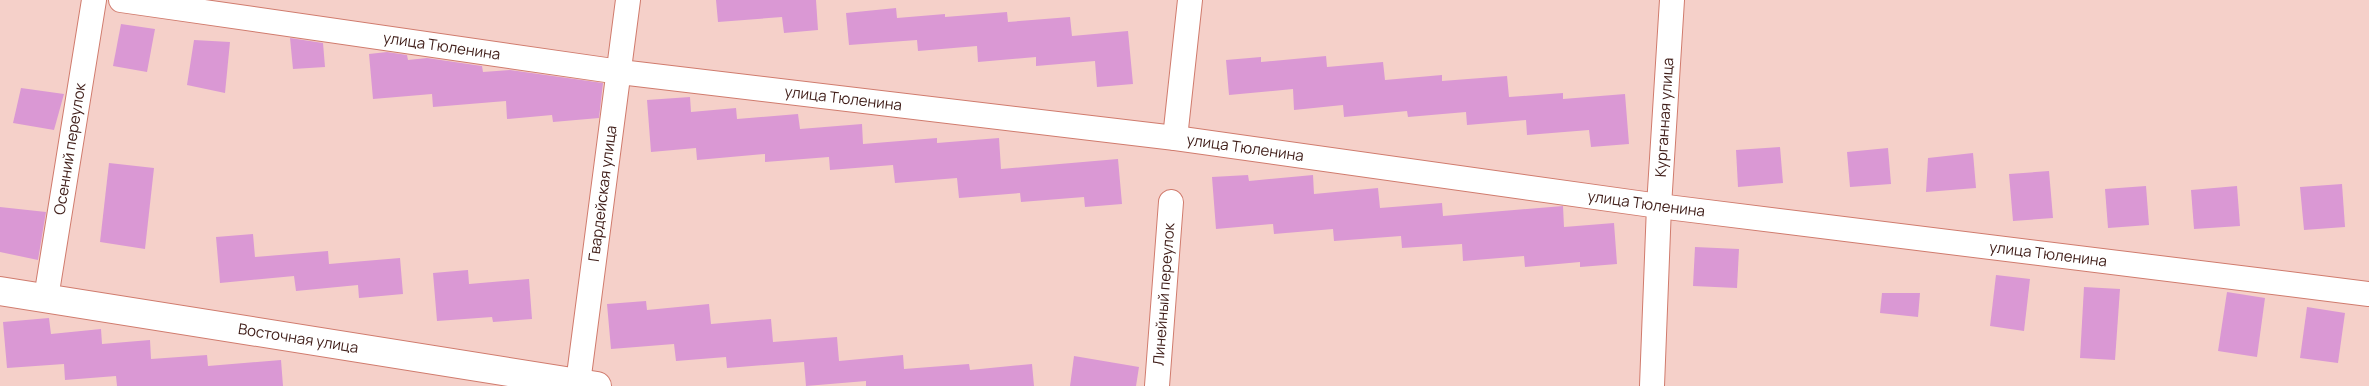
<svg xmlns="http://www.w3.org/2000/svg" width="2369" height="386" viewBox="0 0 2369 386" font-family="Manrope,sans-serif">
  <style>
    .building { fill: #da98d4 }
    .lines { fill: none; stroke-linecap: round; stroke-linejoin: round }
    .street-casing { stroke: #d07b6d; stroke-width: 26 }
    .secondary-casing { stroke: #d07b6d; stroke-width: 30 }
    .street { stroke: #fff; stroke-width: 24 }
    .secondary { stroke: #fff; stroke-width: 28 }
    .labels { text-anchor: middle; stroke-width: 4; stroke-linejoin: round; paint-order: stroke }
    .street-label { font-size: 15px; fill: #3f1d18; stroke: #fafafa }
  </style>
  <rect width="100%" height="100%" fill="#f5d0c9"/>
  <g class="building">
    <path d="M 716,0 L 816,0 L 818,30 L 784,33 L 782,17 L 718,22 Z"/>
    <path d="M 896,8 L 897,18 L 945,14 L 945,17 L 1007,12 L 1008,22 L 1070,17 L 1072,36 L 1128,31 L 1133,84 L 1097,87 L 1095,61 L 1036,66 L 1036,57 L 978,62 L 977,46 L 918,51 L 917,40 L 849,45 L 846,13 Z"/>
    <path d="M 121,24 L 155,29 L 147,72 L 113,66 Z"/>
    <path d="M 290,38 L 323,43 L 325,67 L 293,69 Z"/>
    <path d="M 194,40 L 230,42 L 225,93 L 187,85 Z"/>
    <path d="M 387,52 L 407,55 L 408,60 L 427,58 L 482,66 L 483,72 L 510,70 L 603,83 L 599,118 L 553,122 L 552,115 L 507,119 L 506,101 L 433,107 L 432,94 L 373,99 L 369,54 Z"/>
    <path d="M 1326,56 L 1327,67 L 1383,62 L 1385,80 L 1442,75 L 1442,81 L 1507,76 L 1509,97 L 1563,93 L 1563,99 L 1625,94 L 1629,144 L 1591,147 L 1589,130 L 1527,135 L 1526,120 L 1467,125 L 1466,112 L 1408,117 L 1407,111 L 1344,117 L 1343,105 L 1294,110 L 1293,89 L 1229,95 L 1226,60 L 1261,57 L 1261,62 Z"/>
    <path d="M 21,88 L 64,94 L 54,130 L 13,123 Z"/>
    <path d="M 690,97 L 691,112 L 736,108 L 737,119 L 798,114 L 800,129 L 862,124 L 863,144 L 937,138 L 937,143 L 999,138 L 1001,169 L 1118,159 L 1122,204 L 1085,207 L 1084,197 L 1021,202 L 1020,193 L 959,198 L 957,178 L 895,183 L 893,165 L 830,170 L 829,157 L 765,162 L 765,154 L 697,160 L 696,148 L 651,152 L 647,100 Z"/>
    <path d="M 1780,147 L 1783,183 L 1738,187 L 1736,150 Z"/>
    <path d="M 1888,148 L 1891,184 L 1850,187 L 1847,152 Z"/>
    <path d="M 1973,153 L 1976,188 L 1926,192 L 1928,158 Z"/>
    <path d="M 109,163 L 154,168 L 145,249 L 100,242 Z"/>
    <path d="M 2049,171 L 2053,218 L 2013,221 L 2009,174 Z"/>
    <path d="M 1248,175 L 1249,181 L 1313,175 L 1314,194 L 1378,188 L 1380,208 L 1442,203 L 1443,216 L 1563,206 L 1564,227 L 1614,223 L 1617,264 L 1580,267 L 1580,262 L 1525,267 L 1524,256 L 1463,261 L 1462,244 L 1402,248 L 1401,236 L 1334,241 L 1333,229 L 1274,234 L 1273,224 L 1216,229 L 1212,177 Z"/>
    <path d="M 2342,184 L 2345,227 L 2304,230 L 2300,187 Z"/>
    <path d="M 2146,186 L 2149,225 L 2108,228 L 2105,189 Z"/>
    <path d="M 2237,186 L 2240,226 L 2194,229 L 2191,190 Z"/>
    <path d="M 0,207 L 46,212 L 38,260 L 0,252 Z"/>
    <path d="M 253,234 L 255,257 L 328,251 L 329,264 L 400,258 L 403,294 L 359,298 L 358,285 L 296,291 L 294,276 L 220,283 L 216,237 Z"/>
    <path d="M 1695,247 L 1739,249 L 1737,288 L 1693,286 Z"/>
    <path d="M 468,270 L 469,284 L 529,279 L 532,319 L 493,322 L 492,317 L 437,321 L 433,273 Z"/>
    <path d="M 1996,275 L 2030,279 L 2024,331 L 1990,326 Z"/>
    <path d="M 2084,287 L 2120,289 L 2115,360 L 2080,358 Z"/>
    <path d="M 2227,292 L 2265,298 L 2257,357 L 2218,351 Z"/>
    <path d="M 1882,293 L 1920,293 L 1918,317 L 1880,313 Z"/>
    <path d="M 646,301 L 647,310 L 709,304 L 711,324 L 771,319 L 773,342 L 837,337 L 839,361 L 903,355 L 904,369 L 969,364 L 970,370 L 1032,364 L 1034,386 L 866,386 L 866,381 L 806,386 L 804,362 L 727,368 L 726,357 L 676,361 L 674,344 L 611,349 L 607,304 Z"/>
    <path d="M 2307,307 L 2345,313 L 2338,363 L 2300,358 Z"/>
    <path d="M 49,318 L 51,334 L 101,329 L 102,344 L 150,340 L 151,359 L 207,355 L 208,366 L 281,360 L 283,386 L 117,386 L 116,376 L 65,380 L 64,364 L 7,368 L 3,322 Z"/>
    <path d="M 1074,356 L 1139,367 L 1136,386 L 1070,386 Z"/>
  </g>
  <g class="lines">
    <defs>
      <g id="street">
        <path id="s1" d="M 121,0 L 620,72 L 1175,138 L 1659,206 L 2369,294"/>
        <path d="M 1175,138 L 1190,0"/>
        <path id="s2" d="M 46,298 L 94,0"/>
        <path id="s3" d="M 578,383 L 628,0"/>
        <path id="s4" d="M 1157,386 L 1171,202"/>
        <path id="s5" d="M 1652,386 L 1659,206 L 1672,0"/>
      </g>
      <g id="secondary">
        <path id="s6" d="M 0,291 L 597,386"/>
      </g>
    </defs>
    <use href="#street" class="street-casing"/>
    <use href="#secondary" class="secondary-casing"/>
    <use href="#street" class="street"/>
    <use href="#secondary" class="secondary"/>
  </g>
  <g class="labels">
    <g class="street-label">
      <text dy="5" stroke="none"><textPath href="#s1" startOffset="324">улица Тюленина</textPath></text>
      <text dy="5" stroke="none"><textPath href="#s1" startOffset="729">улица Тюленина</textPath></text>
      <text dy="5" stroke="none"><textPath href="#s5" startOffset="269">Курганная улица</textPath></text>
      <text dy="5" stroke="none"><textPath href="#s1" startOffset="1134">улица Тюленина</textPath></text>
      <text dy="5" stroke="none"><textPath href="#s2" startOffset="151">Осенний переулок</textPath></text>
      <text dy="5" stroke="none"><textPath href="#s3" startOffset="191">Гвардейская улица</textPath></text>
      <text dy="5" stroke="none"><textPath href="#s1" startOffset="1539">улица Тюленина</textPath></text>
      <text dy="5" stroke="none"><textPath href="#s1" startOffset="1944">улица Тюленина</textPath></text>
      <text dy="5" stroke="none"><textPath href="#s4" startOffset="92">Линейный переулок</textPath></text>
      <text dy="5" stroke="none"><textPath href="#s6" startOffset="302">Восточная улица</textPath></text>
    </g>
  </g>
</svg>
